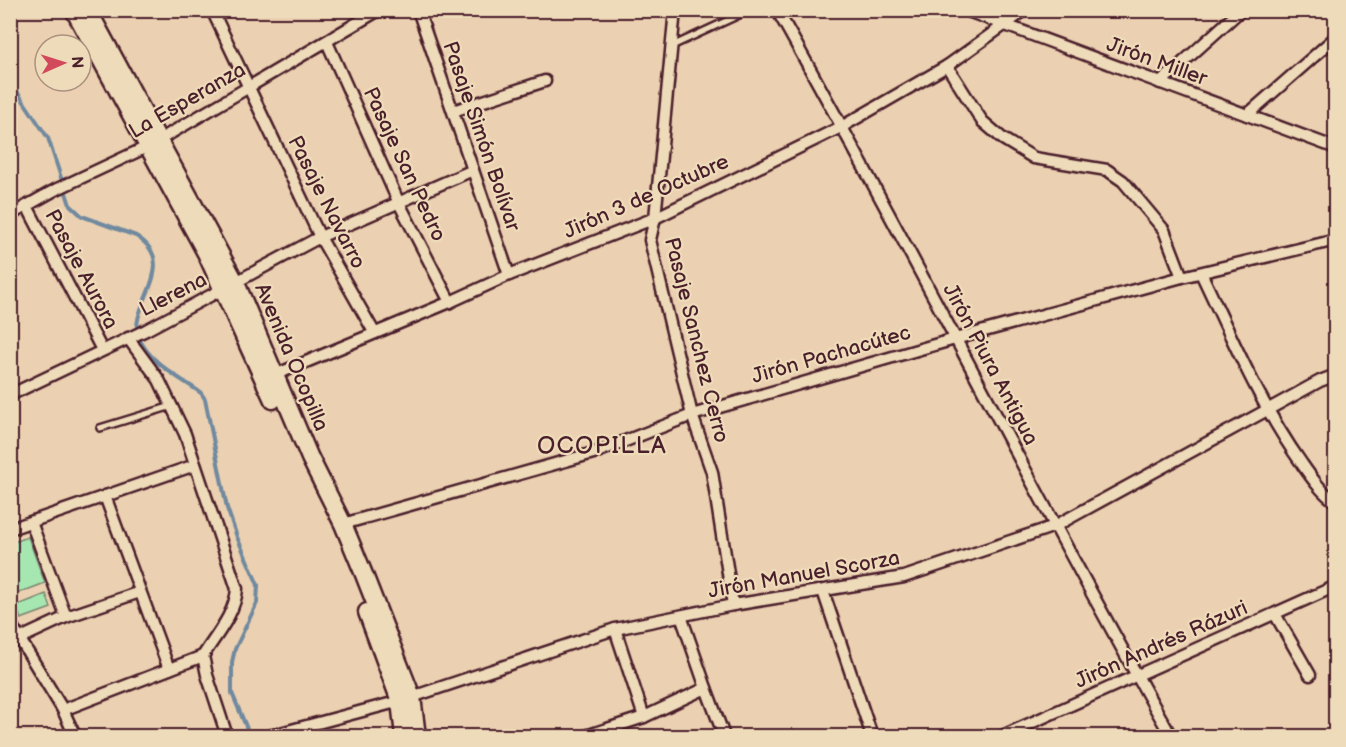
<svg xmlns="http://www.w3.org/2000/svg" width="1346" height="747" viewBox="0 0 1346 747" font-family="'Balsamiq Sans',sans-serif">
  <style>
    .green { fill: #a6e7b1; stroke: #78836e; stroke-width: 1.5 }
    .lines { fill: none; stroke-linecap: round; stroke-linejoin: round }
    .stream { stroke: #70899f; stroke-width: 4 }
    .lane-casing { stroke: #4a1f2b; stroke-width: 10 }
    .street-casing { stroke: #4a1f2b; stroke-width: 15 }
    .secondary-casing { stroke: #4a1f2b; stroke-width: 21 }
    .lane { stroke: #eedbb9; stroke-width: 5 }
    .street { stroke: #eedbb9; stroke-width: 10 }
    .secondary { stroke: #eedbb9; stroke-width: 16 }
    .labels { text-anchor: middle; stroke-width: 4.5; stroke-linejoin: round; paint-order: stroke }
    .street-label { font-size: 21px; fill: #4a1f2b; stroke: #eedbb9 }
    .quarter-label { font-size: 24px; letter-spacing: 1.5px; fill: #4a1f2b; stroke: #eedbb9 }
  </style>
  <rect width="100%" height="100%" fill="#ebd1b1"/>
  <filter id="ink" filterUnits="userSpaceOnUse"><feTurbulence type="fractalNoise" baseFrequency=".0167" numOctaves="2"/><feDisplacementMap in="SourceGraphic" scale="12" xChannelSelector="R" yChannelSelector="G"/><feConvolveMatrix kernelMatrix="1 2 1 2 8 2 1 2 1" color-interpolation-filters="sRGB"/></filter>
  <g filter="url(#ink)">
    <g class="green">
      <path d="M 28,537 L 45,583 L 11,596 L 11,543 Z"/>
      <path d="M 46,594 L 51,608 L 21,619 L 16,606 Z"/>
    </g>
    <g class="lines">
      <path class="stream" d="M 10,81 L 48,138 L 70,205 L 82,216 L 136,236 C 183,265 126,307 139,338 C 150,363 180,378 201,393 L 205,399 L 227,508 L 237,537 L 258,585 L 257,603 L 235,649 L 232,662 L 232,693 L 250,736"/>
      <defs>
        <g id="lane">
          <path d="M 672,46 L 750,10"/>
          <path d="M 100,428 L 172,406"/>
        </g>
        <g id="street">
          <path d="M 212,10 L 320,237 L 374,332"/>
          <path d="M 418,10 L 509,275"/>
          <path d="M 675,10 L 655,218 L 650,240 L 692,415 L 712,472 L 733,605"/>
          <path d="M 777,10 C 913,250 1035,497 1171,736"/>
          <path d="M 965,10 L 1336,148"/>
          <path d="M 327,42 L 398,201 L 450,302"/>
          <path d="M 947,66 L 982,121 L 1003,139 L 1034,158 L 1107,170 L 1123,181 L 1164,230 L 1182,277"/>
          <path d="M 1160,83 L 1241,10"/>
          <path d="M 453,111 L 545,81"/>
          <path d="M 1247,115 L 1336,37"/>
          <path d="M 27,206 L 102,350"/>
          <path d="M 10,215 L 55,190 L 149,146 L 379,10"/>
          <path d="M 1201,273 C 1232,338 1260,405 1302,464 C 1311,477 1322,493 1336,502"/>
          <path d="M 128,338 L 159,380 L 185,434 L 237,589 C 235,614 216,635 203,656 L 207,675 L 227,736"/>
          <path d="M 270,377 L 450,302 L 509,275 L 655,218 L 843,126 L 947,66 L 1025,10"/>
          <path d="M 10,395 L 146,330 L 320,237 L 473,170"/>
          <path d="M 105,496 L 169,669"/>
          <path d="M 31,522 L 66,617"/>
          <path d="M 343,524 L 597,452 L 692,415 L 955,339 L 1182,277 L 1336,240"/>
          <path d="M 10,529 L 195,465"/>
          <path d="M 823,591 L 872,736"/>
          <path d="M 1275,614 L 1310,675"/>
          <path d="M 681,616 L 706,688 L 724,736"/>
          <path d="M 10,623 L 63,710 L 75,736"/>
          <path d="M 615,629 L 644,717"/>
          <path d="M 10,643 L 66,617 L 140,592"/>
          <path d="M 63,710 L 203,656"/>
          <path d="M 269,736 L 400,701 L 615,629 L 733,605 L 904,577 L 1055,526 L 1320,381 L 1336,375"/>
          <path d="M 586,736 L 644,717 L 706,688"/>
          <path d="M 1002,736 L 1336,586"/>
        </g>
        <g id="secondary">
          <path d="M 74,10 L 206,253 L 273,400"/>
          <path d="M 88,10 L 236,283 L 310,458 L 343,524 L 363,572 L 412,697 L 417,736"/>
          <path d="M 367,612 L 400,701 L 404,736"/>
        </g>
      </defs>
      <use href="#lane" class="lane-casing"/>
      <use href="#street" class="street-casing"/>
      <use href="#secondary" class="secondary-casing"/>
      <use href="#lane" class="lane"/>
      <use href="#street" class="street"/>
      <use href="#secondary" class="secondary"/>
    </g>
  </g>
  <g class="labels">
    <g class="street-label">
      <text transform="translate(1157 61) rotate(20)" y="7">Jirón Miller</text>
      <text transform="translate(187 100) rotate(-30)" y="7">La Esperanza</text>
      <text transform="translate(482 136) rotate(71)" y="7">Pasaje Simón Bolívar</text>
      <text transform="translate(405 164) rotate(65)" y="7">Pasaje San Pedro</text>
      <text transform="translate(646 196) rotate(-24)" y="7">Jirón 3 de Octubre</text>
      <text transform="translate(327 202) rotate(63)" y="7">Pasaje Navarro</text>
      <text transform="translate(82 269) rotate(62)" y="7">Pasaje Aurora</text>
      <text transform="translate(173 294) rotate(-27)" y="7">Llerena</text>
      <text transform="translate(697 340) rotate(76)" y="7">Pasaje Sanchez Cerro</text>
      <text transform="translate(831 354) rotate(-16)" y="7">Jirón Pachacútec</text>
      <text transform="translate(292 357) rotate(67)" y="7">Avenida Ocopilla</text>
      <text transform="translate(991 364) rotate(62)" y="7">Jirón Piura Antigua</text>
      <text transform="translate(804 574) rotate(-10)" y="7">Jirón Manuel Scorza</text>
      <text transform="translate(1161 644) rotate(-24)" y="7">Jirón Andrés Rázuri</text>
    </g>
    <g class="quarter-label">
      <text x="602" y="453">OCOPILLA</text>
    </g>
  </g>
  <rect width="1346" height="747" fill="none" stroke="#eedbb9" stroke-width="36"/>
  <rect x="18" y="18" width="1310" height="711" fill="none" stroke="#4a1f2b" stroke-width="2" filter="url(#ink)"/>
  <g transform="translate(63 63) rotate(87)"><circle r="28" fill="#eedbb9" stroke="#ac9080" stroke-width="1.5"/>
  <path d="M0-4.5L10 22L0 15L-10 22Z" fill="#d1495b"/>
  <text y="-9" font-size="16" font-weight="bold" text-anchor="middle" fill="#4a1f2b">N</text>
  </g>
</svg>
